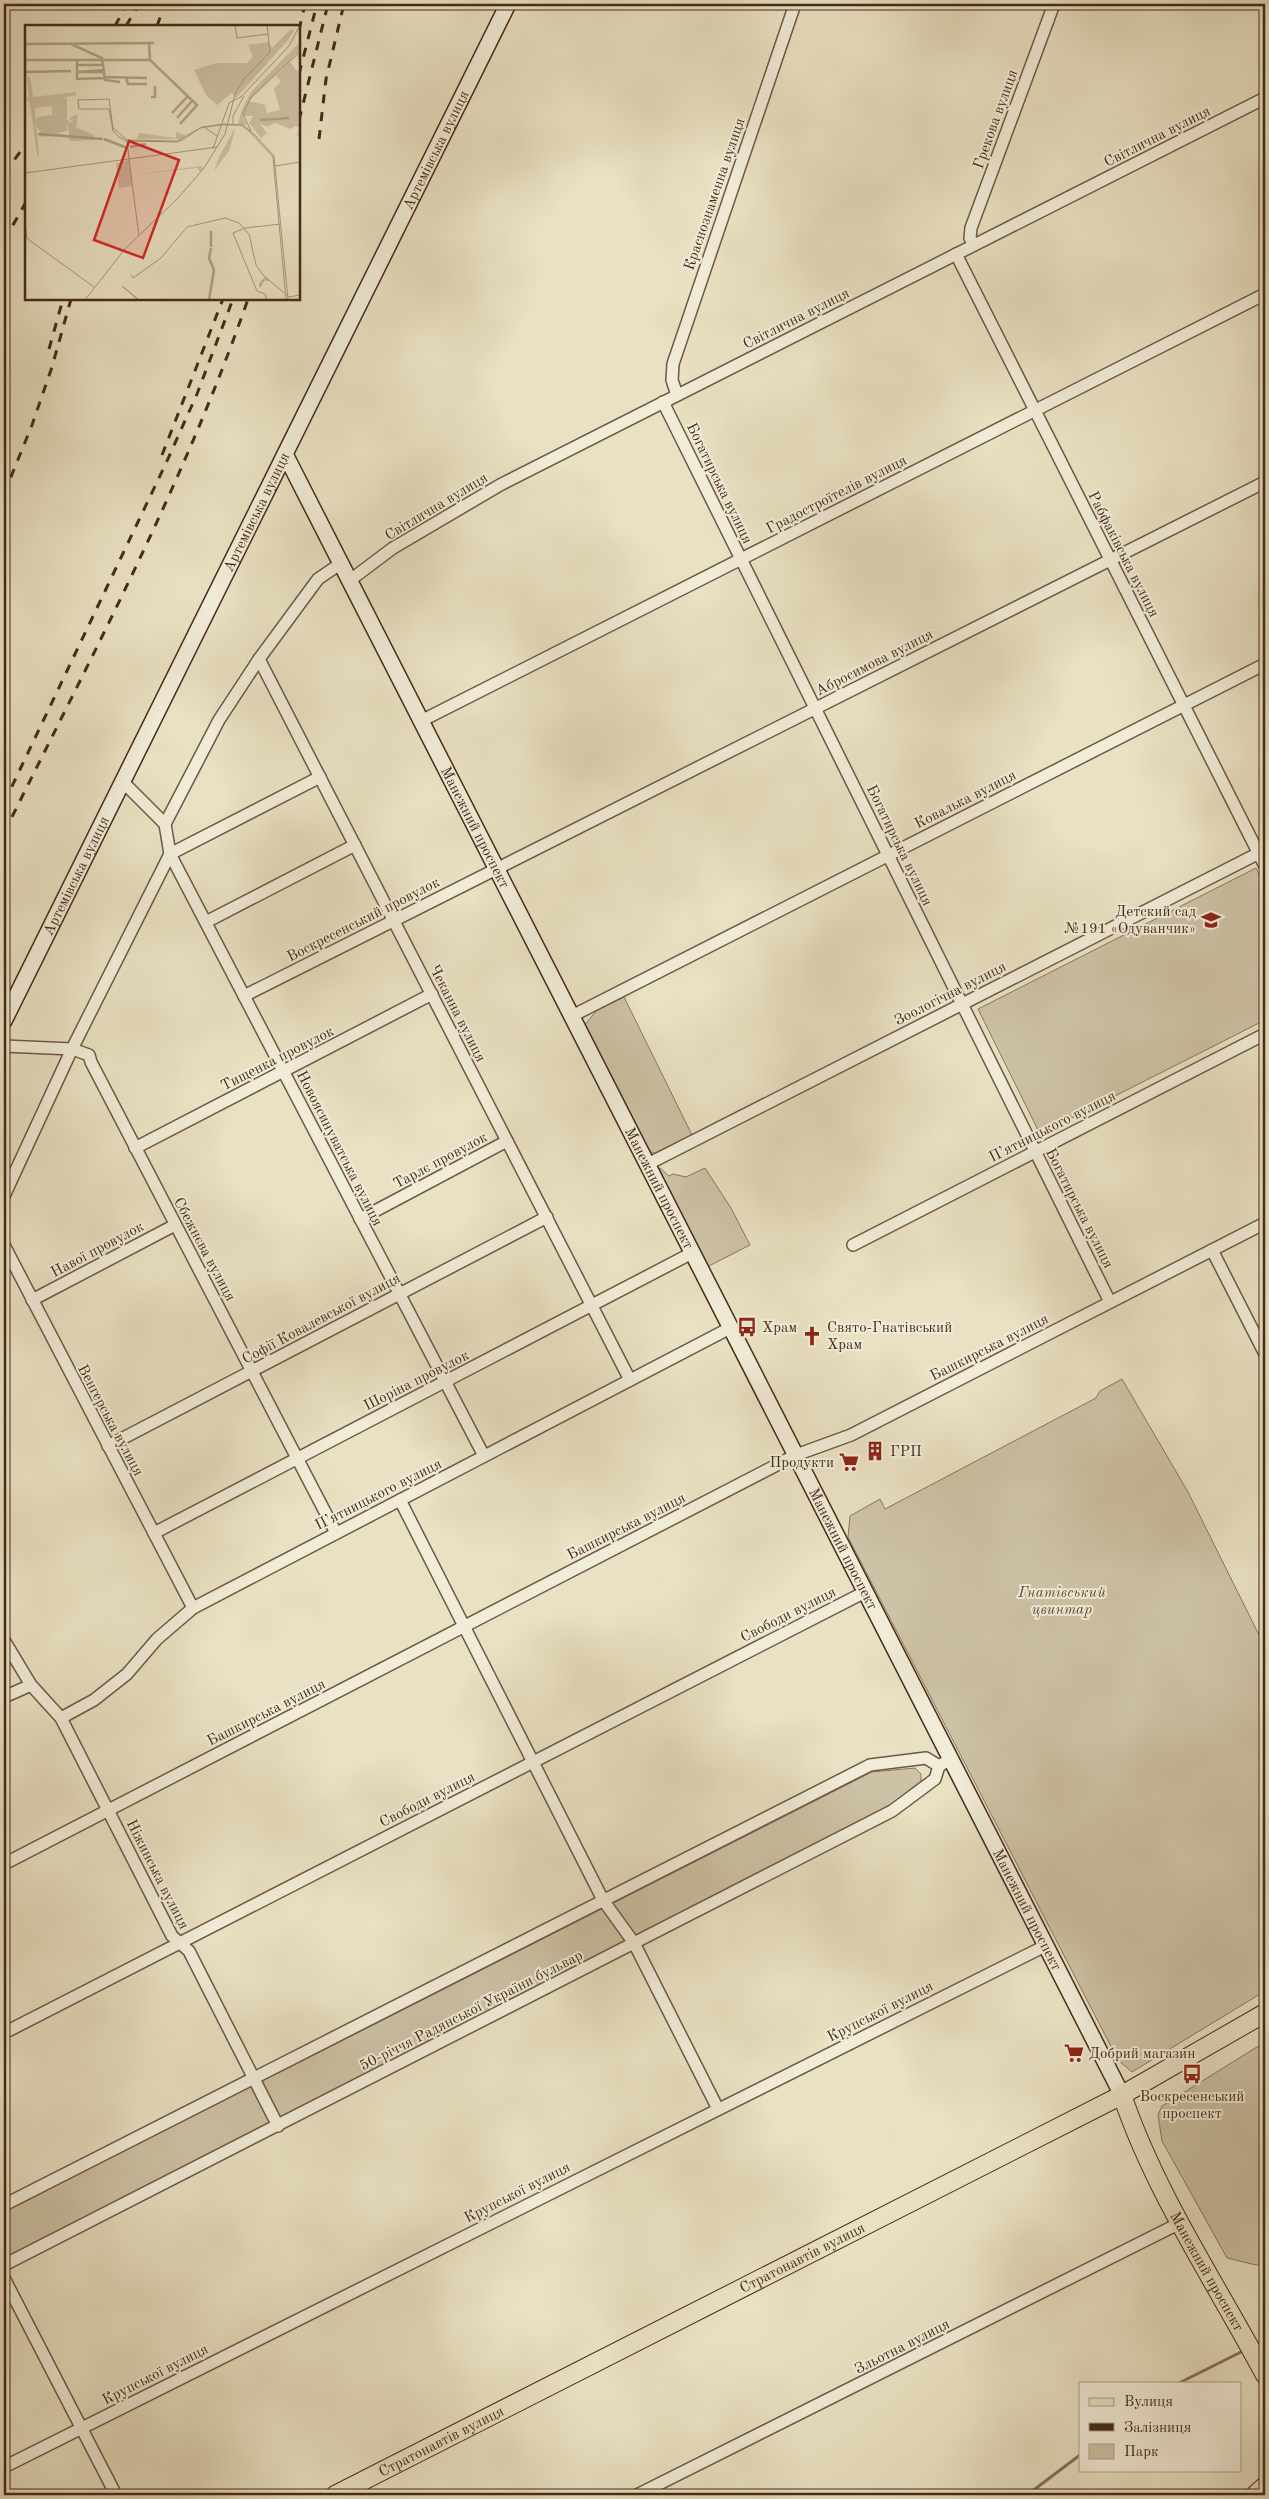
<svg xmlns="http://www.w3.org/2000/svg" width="1269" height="2499" viewBox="0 0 1269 2499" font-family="'Old Standard TT',serif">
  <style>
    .green { fill: #cdc2a6; stroke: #897660 }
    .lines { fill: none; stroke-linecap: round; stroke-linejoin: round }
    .stream { stroke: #86735c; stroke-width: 3 }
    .street-casing { stroke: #6e5844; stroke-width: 14 }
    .secondary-casing { stroke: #452b19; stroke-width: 18 }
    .primary-casing { stroke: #452b19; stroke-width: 20 }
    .street { stroke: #f1ecd8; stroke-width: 11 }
    .secondary { stroke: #f1ecd8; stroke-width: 15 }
    .primary { stroke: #e9e1c3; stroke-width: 18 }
    .rail { stroke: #452b19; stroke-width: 3; stroke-dasharray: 9 9; stroke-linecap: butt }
    .labels { text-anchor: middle; stroke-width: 4; stroke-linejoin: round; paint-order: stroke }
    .street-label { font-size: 15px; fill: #452b19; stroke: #f1ecd8 }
    .poi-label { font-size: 15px; fill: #452b19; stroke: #f1ecd8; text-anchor: start }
    .park-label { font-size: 15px; font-style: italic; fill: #604935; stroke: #f1ecd8 }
    .inset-river { fill: none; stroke: #b1a389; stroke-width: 2.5 }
    .inset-road { fill: none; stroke: #a7987f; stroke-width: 1 }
    .view { fill: #d62828; fill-opacity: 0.15; stroke: #d62828; stroke-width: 2.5 }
    .inset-edge { fill: none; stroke: #452b19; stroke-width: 2.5 }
  </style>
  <rect width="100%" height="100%" fill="#e9e1c3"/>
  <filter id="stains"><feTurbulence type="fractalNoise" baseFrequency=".004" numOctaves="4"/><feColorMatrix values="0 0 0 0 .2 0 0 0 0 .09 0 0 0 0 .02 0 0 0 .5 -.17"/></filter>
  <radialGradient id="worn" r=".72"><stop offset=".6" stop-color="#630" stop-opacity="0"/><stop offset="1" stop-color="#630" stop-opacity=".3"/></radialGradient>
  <g class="green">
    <path d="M 1256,868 L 1265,886 L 1265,1020 L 1040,1134 L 978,1009 Z"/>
    <path d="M 624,997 L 692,1135 L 655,1153 L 645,1150 L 584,1026 L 597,1010 Z"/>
    <path d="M 660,1168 L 669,1176 L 673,1174 L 686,1177 L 705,1168 L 731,1208 L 750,1245 L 705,1268 L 656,1170 Z"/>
    <path d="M 1122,1379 L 1188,1492 L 1265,1647 L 1265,1991 L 1132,2072 L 1118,2060 L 848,1537 L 850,1516 L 880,1499 L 885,1509 L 1096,1398 L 1100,1391 Z"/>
    <path d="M 915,1768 L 921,1774 L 921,1782 L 890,1809 L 4,2260 L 4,2212 L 872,1772 Z"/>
    <path d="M 1265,2042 L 1265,2265 L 1256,2265 L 1227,2258 L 1162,2141 L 1158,2115 L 1162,2106 Z"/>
  </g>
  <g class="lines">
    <g class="stream">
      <path d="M 1259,2345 L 1265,2343"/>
      <path d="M 1179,2383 L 1241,2352"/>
      <path d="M 1027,2495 L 1080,2455"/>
    </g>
    <defs>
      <g id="street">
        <path d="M 974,245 L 970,238 L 971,228 L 1054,4"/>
        <path d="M 956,254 L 1265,866"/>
        <path d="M 677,395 L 672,380 L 673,364 L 795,4"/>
        <path d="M 663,402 L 1110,1302"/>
        <path d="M 340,564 L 318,579 L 259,659 L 219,720 L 165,824 L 170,854 L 484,1456"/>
        <path d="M 349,581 L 393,548 L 500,485 L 1265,98"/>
        <path d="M 259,659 L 630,1380"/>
        <path d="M 421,721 L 1265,294"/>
        <path d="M 123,782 L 165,824"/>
        <path d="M 170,854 L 320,777"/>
        <path d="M 206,922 L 355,845"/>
        <path d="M 244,996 L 1265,482"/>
        <path d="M 572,1016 L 1265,664"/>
        <path d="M 4,1046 L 72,1049 L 89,1055 L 91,1062 L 336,1533"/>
        <path d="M 135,1148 L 432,994"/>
        <path d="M 648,1164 L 1265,850"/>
        <path d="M 4,1196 L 72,1049 L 170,854"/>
        <path d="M 360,1219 L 507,1141"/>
        <path d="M 4,1245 L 193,1608"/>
        <path d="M 853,1245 L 1265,1034"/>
        <path d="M 1212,1250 L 1265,1354"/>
        <path d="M 32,1300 L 175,1225"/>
        <path d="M 108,1446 L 547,1217"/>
        <path d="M 400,1500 L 603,1900 L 634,1943 L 718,2109"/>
        <path d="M 154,1533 L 692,1253"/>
        <path d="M 4,1640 L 31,1685 L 61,1718 L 172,1936 L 189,1951 L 278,2126"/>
        <path d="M 4,1697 L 31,1685"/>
        <path d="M 61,1718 L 94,1700 L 127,1674 L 157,1639 L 193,1608 L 730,1328"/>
        <path d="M 4,1864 L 796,1455 L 851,1435 L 1265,1223"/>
        <path d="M 4,2033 L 865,1592"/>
        <path d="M 4,2205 L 870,1765 L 926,1758 L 939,1766 L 944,1763"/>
        <path d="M 4,2265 L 892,1811 L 935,1779 L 939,1766"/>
        <path d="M 4,2278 L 116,2495"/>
        <path d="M 4,2467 L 1045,1946"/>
        <path d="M 637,2495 L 1180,2223"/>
      </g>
      <g id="secondary">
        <path id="s1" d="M 285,454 L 1122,2095"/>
        <path id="s2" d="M 4,1021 L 508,4"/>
      </g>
      <g id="primary">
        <path id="s3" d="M 1122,2095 C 1156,2195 1216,2283 1265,2375"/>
        <path id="s4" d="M 335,2495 L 1122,2095 L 1265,2013"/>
        <path d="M 1255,2495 L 1265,2486"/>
      </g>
    </defs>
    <use href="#street" class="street-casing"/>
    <use href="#secondary" class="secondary-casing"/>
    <use href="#primary" class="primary-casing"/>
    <use href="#street" class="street"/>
    <use href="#secondary" class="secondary"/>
    <use href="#primary" class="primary"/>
    <g class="rail">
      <path d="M 115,26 L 127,4"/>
      <path d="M 126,26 L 139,4"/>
      <path d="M 157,26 L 165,4"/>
      <path d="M 299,30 L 305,4"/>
      <path d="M 299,74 L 317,4"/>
      <path d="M 299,120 L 328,4"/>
      <path d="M 319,139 L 326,79 L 344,4"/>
      <path d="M 4,174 L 26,144"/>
      <path d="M 4,241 L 26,202"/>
      <path d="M 49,349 L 63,299"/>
      <path d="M 162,455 L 223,299"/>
      <path d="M 4,494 L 32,425 L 52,367 L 71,299"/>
      <path d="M 4,803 L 167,461 L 197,394 L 233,299"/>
      <path d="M 4,833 C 91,657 184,484 248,299"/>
    </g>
  </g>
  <defs>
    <symbol id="school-bare" viewBox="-9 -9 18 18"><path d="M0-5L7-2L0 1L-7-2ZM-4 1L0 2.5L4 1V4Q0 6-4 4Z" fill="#8f2418" stroke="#f1ecd8" stroke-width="2.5" paint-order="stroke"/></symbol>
    <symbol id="bus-bare" viewBox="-9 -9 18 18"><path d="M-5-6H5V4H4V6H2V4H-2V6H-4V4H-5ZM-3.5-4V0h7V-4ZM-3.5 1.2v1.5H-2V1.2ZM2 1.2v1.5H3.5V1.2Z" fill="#8f2418" stroke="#f1ecd8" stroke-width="2.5" paint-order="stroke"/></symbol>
    <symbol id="church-bare" viewBox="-9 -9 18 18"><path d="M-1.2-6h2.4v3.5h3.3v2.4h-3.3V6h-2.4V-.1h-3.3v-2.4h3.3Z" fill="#8f2418" stroke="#f1ecd8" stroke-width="2.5" paint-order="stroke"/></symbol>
    <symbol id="building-bare" viewBox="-9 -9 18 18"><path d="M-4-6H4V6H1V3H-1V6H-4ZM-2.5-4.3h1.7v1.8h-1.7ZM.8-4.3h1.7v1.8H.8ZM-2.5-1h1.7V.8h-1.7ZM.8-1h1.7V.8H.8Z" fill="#8f2418" stroke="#f1ecd8" stroke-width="2.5" paint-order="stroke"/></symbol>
    <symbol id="supermarket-bare" viewBox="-9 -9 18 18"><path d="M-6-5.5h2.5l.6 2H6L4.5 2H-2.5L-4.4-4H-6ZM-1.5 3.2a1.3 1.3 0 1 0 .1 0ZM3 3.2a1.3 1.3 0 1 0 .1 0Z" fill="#8f2418" stroke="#f1ecd8" stroke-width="2.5" paint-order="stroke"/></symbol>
  </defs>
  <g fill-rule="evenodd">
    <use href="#school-bare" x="1197" y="906" width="28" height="28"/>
    <use href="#bus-bare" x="733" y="1313" width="28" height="28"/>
    <use href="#church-bare" x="798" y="1322" width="28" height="28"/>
    <use href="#building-bare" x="861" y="1437" width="28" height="28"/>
    <use href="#supermarket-bare" x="835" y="1448" width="28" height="28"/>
    <use href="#supermarket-bare" x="1060" y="2039" width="28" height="28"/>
    <use href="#bus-bare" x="1178" y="2060" width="28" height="28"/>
  </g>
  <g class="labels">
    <g class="street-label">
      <text transform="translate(995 119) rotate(-70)" y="5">Грекова вулиця</text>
      <text transform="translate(1157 136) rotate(-27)" y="5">Світлична вулиця</text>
      <text dy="5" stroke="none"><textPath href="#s2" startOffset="972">Артемівська вулиця</textPath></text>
      <text transform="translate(714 194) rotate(-71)" y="5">Краснознаменна вулиця</text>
      <text transform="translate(796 318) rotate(-27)" y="5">Світлична вулиця</text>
      <text transform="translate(720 483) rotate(64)" y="5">Богатирська вулиця</text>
      <text transform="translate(836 494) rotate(-27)" y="5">Градостроїтелiв вулиця</text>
      <text transform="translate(436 506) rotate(-31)" y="5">Світлична вулиця</text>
      <text dy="5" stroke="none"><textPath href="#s2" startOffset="568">Артемівська вулиця</textPath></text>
      <text transform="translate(1124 554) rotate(63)" y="5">Рабфаківська вулиця</text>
      <text transform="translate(874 662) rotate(-27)" y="5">Абросимова вулиця</text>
      <text transform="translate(965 799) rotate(-27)" y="5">Ковалька вулиця</text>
      <text dy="5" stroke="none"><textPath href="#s1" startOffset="419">Манежний проспект</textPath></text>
      <text transform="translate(900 845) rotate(64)" y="5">Богатирська вулиця</text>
      <text dy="5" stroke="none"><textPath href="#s2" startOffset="162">Артемівська вулиця</textPath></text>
      <text transform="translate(363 919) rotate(-27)" y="5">Воскресенський провулок</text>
      <text transform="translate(950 993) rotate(-27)" y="5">Зоологічна вулиця</text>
      <text transform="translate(458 1013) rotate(63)" y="5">Чеканна вулиця</text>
      <text transform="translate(277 1058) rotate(-27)" y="5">Тищенка провулок</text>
      <text transform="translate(1052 1126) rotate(-27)" y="5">П’ятницького вулиця</text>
      <text transform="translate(340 1148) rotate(63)" y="5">Новоясинуватська вулиця</text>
      <text transform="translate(440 1160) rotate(-28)" y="5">Тарлє провулок</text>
      <text dy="5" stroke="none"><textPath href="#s1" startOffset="824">Манежний проспект</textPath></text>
      <text transform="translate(1080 1208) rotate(63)" y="5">Богатирська вулиця</text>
      <text transform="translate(97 1249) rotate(-28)" y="5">Навої провулок</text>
      <text transform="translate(205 1249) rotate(62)" y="5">Сбежнєва вулиця</text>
      <text transform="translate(321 1318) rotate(-28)" y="5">Софії Ковалевської вулиця</text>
      <text transform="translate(989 1347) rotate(-27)" y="5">Башкирська вулиця</text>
      <text transform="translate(416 1380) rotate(-27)" y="5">Шоріна провулок</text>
      <text transform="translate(111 1420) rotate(62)" y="5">Венгерська вулиця</text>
      <text transform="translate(378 1494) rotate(-27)" y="5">П’ятницького вулиця</text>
      <text transform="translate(626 1526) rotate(-27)" y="5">Башкирська вулиця</text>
      <text dy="5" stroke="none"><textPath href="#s1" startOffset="1229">Манежний проспект</textPath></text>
      <text transform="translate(788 1614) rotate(-27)" y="5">Свободи вулиця</text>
      <text transform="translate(266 1712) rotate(-27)" y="5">Башкирська вулиця</text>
      <text transform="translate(427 1799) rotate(-27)" y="5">Свободи вулиця</text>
      <text transform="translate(158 1874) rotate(63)" y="5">Ніжинська вулиця</text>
      <text dy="5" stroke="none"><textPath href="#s1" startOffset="1634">Манежний проспект</textPath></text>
      <text transform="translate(471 2010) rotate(-27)" y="5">50-річчя Радянської України бульвар</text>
      <text transform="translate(880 2011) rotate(-27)" y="5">Крупської вулиця</text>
      <text transform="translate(517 2192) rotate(-27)" y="5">Крупської вулиця</text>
      <text dy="5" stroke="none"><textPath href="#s4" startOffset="524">Стратонавтів вулиця</textPath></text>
      <text dy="5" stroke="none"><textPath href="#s3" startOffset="196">Манежний проспект</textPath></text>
      <text transform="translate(902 2346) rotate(-27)" y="5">Зльотна вулиця</text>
      <text transform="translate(155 2374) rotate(-27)" y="5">Крупської вулиця</text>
      <text dy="5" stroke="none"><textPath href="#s4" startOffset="119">Стратонавтів вулиця</textPath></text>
    </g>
    <g class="poi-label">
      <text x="1196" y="916" text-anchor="end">Детский сад<tspan x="1196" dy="17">№191 «Одуванчик»</tspan></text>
      <text x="762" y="1332">Храм</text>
      <text x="827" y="1332">Свято-Гнатівський<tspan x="827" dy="17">Храм</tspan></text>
      <text x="890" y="1456">ГРП</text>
      <text x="834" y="1467" text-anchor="end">Продукти</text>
      <text x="1089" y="2058">Добрий магазин</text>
      <text x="1192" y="2101" text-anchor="middle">Воскресенський<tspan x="1192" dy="17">проспект</tspan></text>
    </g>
    <g class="park-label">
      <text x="1062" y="1597">Гнатівський<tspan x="1062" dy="17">цвинтар</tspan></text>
    </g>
  </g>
  <g transform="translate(25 25)">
    <rect width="275" height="275" fill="#e9e1c3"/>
    <path d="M 266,4 L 269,5 L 263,15 L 211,73 L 207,68 L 192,80 L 181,70 L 169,45 L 192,38 L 222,38 L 228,31 L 223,20 L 244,17 L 247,23 ZM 275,17 L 275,26 L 224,76 L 240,80 L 242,88 L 255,85 L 249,64 L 256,56 L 251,51 L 265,37 L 272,46 L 275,45 L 275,111 L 272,110 L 274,102 L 270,101 L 266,104 L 250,98 L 242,102 L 234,98 L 242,108 L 236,113 L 224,98 L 228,91 L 217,91 L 222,100 L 213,99 L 217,84 L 226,67 ZM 2,52 L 5,52 L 8,72 L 51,67 L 51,70 L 37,73 L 42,73 L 42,95 L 49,99 L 44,93 L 53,89 L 51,102 L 69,110 L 70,115 L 45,116 L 42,97 L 42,106 L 31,108 L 41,110 L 14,112 L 16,109 L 11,100 L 14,130 L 12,130 L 6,85 L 4,76 L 0,76 L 4,72 ZM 27,81 L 27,90 L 12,92 L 11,98 L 10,83 ZM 211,101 L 204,126 L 189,146 L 194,132 ZM 151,107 L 161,110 L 156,114 L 112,114 L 114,108 L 151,113 ZM 104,135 L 107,161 L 94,163 L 91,138 ZM 176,141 L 178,143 L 175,147 L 172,143 L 108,150 Z" fill="#cdc2a6" fill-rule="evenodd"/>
    <path class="inset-river" d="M 124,18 L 125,35 L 172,80 L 155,99M 0,19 L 129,18M 46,19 L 77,33 L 80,55 L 95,57M 0,35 L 125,35M 52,35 L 52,54 L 80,53M 51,40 L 79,40M 0,47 L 46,46M 51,47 L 80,47M 52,47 L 80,45M 80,52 L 122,53M 101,53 L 103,59 L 122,59M 126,72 L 130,72 L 130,61M 147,88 L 163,71M 152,93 L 167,76M 235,95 L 264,93M 13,109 L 78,114M 79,114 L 102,123M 105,122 L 121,119M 186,206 L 186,222M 184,275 L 189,245 L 184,233 L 186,223"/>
    <path class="inset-road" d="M 210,0 L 212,13 L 243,9M 208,100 L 208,91 L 219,71M 179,102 L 192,111M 226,106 L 218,89 L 226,72 L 275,27M 102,115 L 104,134M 188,124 L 204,78 L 216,72 L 264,21 L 275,0M 104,134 L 114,211M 250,141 L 275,137M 0,148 L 192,122M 0,194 L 2,214M 0,212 L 69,262M 106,250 L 108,253 L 136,233 L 162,202 L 200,193 L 214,198 L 224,209 L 231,240 L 238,250 L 264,272 L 275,270M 242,253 L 240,253 L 235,258 L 235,262 L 239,255 L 244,255M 60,275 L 99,225 L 153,173 L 179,143 L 200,109 L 210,69 L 219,54 L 245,27 L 242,0M 113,275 L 97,261 L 114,275M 242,275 L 240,269 L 232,266 L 208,208 L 220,203 L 256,199M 261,275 L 248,132 L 225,107 L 216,100 L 195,100 L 175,103 L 159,114 L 152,117 L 101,116 L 94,112 L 88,106 L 84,84 L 54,84 L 53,75 L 84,74 L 88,103 L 102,115 L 152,116 L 177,102 L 199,99 L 218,100 L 230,110 L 249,131 L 263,275"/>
    <path class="view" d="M 104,116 L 154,135 L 118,233 L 69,215 Z"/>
    <rect width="275" height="275" class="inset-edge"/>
  </g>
  <rect width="1269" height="2499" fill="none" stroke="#e9e1c3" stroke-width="20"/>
  <rect x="5" y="5" width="1259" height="2489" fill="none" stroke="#452b19" stroke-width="2.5"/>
  <rect x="10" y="10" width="1249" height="2479" fill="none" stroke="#452b19"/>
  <rect x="1079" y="2382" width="162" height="90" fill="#f1ecd8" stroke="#ac9f8c"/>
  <rect x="1089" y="2398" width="25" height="8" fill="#e9e1c3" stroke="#ac9f8c"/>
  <text x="1124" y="2406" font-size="15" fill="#452b19">Вулиця</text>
  <rect x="1089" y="2423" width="25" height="8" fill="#452b19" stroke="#ac9f8c"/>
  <text x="1124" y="2432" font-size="15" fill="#452b19">Залізниця</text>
  <rect x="1089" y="2444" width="25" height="15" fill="#cdc2a6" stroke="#ac9f8c"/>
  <text x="1124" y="2456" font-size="15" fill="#452b19">Парк</text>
  <rect width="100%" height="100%" filter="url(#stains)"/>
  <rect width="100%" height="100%" fill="url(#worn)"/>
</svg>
